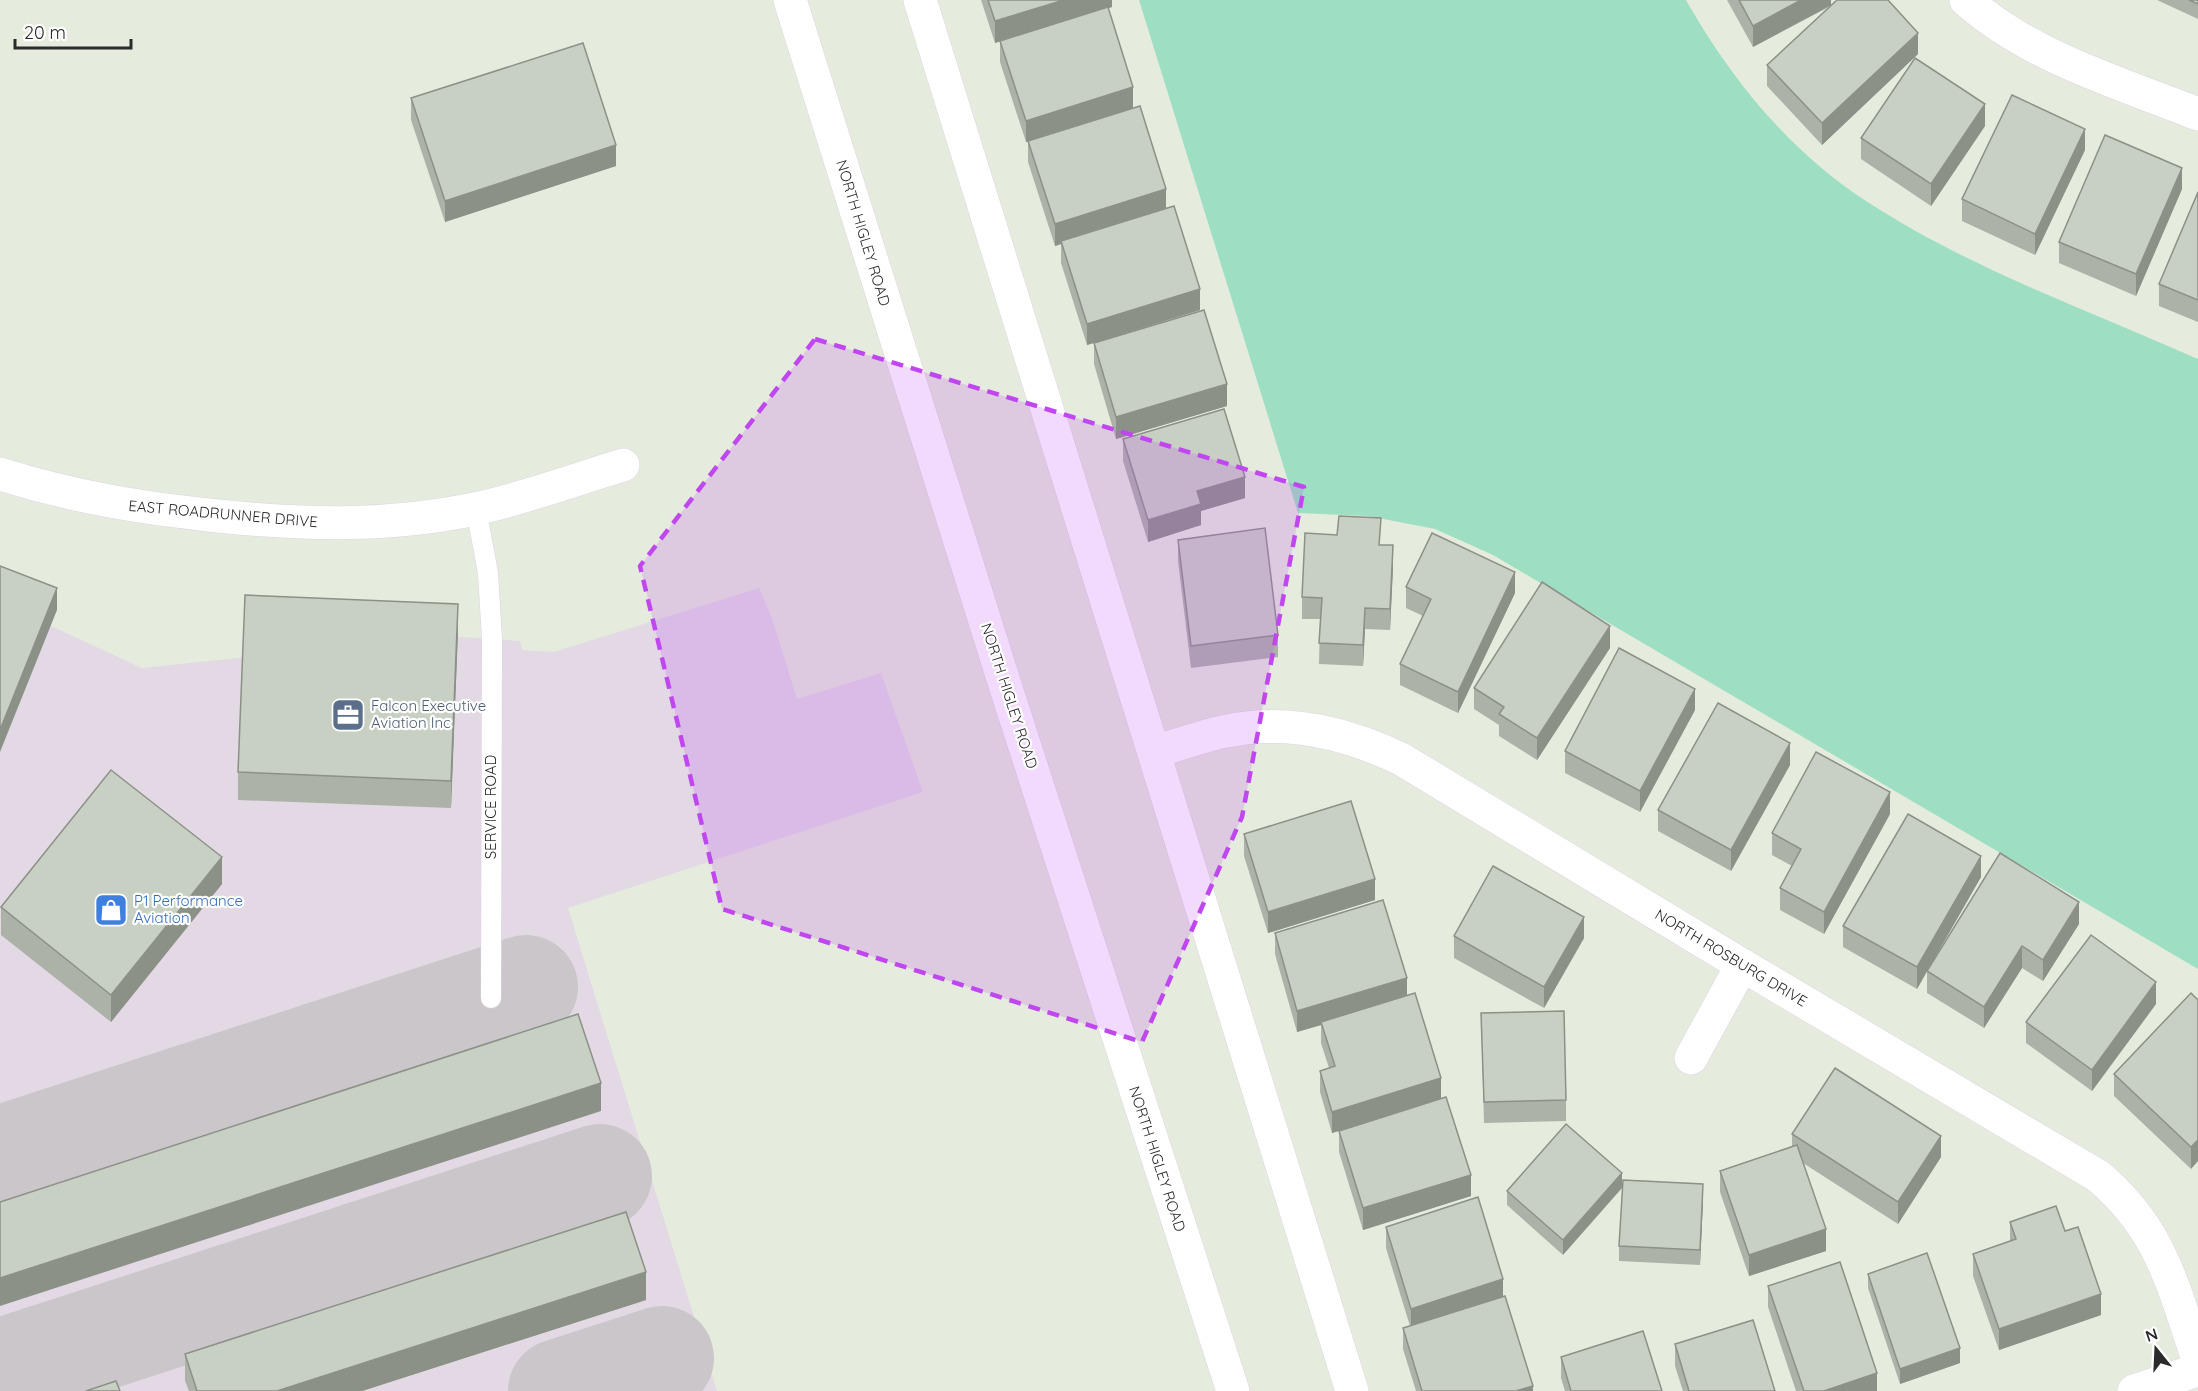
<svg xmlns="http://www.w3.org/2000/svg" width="2198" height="1391" viewBox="0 0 2198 1391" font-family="Quicksand,sans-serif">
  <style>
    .airport { fill: #e2d9e5 }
    .green { fill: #9edfc3 }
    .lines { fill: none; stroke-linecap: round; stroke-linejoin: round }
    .taxiway { stroke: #cac6c9; stroke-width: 104 }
    .lane-casing { stroke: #ded3e3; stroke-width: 21 }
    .street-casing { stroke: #ded3e3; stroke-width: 34 }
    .secondary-casing { stroke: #ded3e3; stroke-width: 34 }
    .lane { stroke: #fff; stroke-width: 20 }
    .street { stroke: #fff; stroke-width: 33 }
    .secondary { stroke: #fff; stroke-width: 33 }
    .wall { fill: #acb2a8 }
    .shaded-wall { fill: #8c9188 }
    .building { fill: #c8cfc3; stroke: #8c9188; stroke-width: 1.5 }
    .marked { fill: #c047f0; fill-opacity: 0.2; stroke: #c047f0; stroke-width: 4.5; stroke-dasharray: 12 8; stroke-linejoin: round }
    .labels { text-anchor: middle; stroke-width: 4.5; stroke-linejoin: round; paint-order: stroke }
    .street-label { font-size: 15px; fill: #2b2b2b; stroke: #fff }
    .service-label { font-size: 15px; fill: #4e5e75; stroke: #fff; text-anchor: start }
    .shop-label { font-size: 15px; fill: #366cbe; stroke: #fff; text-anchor: start }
  </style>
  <rect width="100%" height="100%" fill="#e5ecde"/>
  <path class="airport" d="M 759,588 L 772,618 L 797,699 L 881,673 L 923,792 L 568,908 L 717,1391 L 0,1391 L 0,589 L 49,625 L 142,668 L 445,636 L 520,641 L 522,650 L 554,652 Z"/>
  <path class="green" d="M 1139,0 L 1686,0 C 1730,78 1790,152 1866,201 C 1969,268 2087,310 2198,359 L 2198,969 L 1493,555 L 1435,529 L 1368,516 L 1298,513 Z"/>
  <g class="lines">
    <g class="taxiway">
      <path d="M 0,1158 L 526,987"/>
      <path d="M 0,1371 L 600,1176"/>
      <path d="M 560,1391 L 662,1358"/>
    </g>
    <defs>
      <path id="lane" d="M 476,509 L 488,573 L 492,639 L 491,998"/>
      <g id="street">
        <path d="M 920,0 L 1352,1391"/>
        <path d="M 1966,0 C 2030,57 2120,83 2198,114"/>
        <path d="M 0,474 C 73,497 141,508 218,516 C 304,525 389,527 475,509 C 525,498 574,480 623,465"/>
        <path d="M 1155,752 C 1177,745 1199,737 1222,732 C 1284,718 1345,732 1401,759 L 1742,965 L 2098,1176 C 2161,1229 2172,1284 2198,1359"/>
        <path d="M 1691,1058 L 1742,965"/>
        <path d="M 2134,1391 L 2198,1370"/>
      </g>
      <path id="secondary" d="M 790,0 L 1006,688 L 1233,1391"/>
    </defs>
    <use href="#lane" class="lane-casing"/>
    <use href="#street" class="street-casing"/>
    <use href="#secondary" class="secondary-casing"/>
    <use href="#lane" class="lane"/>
    <use href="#street" class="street"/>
    <use href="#secondary" class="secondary"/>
  </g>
  <g class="wall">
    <path d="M 981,0 L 1112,0 L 1112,7 L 1108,8 L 1133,108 L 1200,310 L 1087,345 L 1061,263 L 1061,244 L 1055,246 L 1028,162 L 1028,142 L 1026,142 L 1000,62 L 1000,41 L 1009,38 L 995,43 Z"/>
    <path d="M 1727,0 L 1831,0 L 1831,5 L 1918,54 L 1822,145 L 1767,86 L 1767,65 L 1831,6 L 1753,47 Z"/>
    <path d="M 2157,0 L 2198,0 L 2198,19 Z"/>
    <path d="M 411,98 L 616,166 L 445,222 L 411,120 Z"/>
    <path d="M 1985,126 L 1931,206 L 1861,159 L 1861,138 Z"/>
    <path d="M 2085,150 L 2035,255 L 1962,221 L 1962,199 Z"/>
    <path d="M 2182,189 L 2136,296 L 2059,263 L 2059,242 Z"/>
    <path d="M 2198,192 L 2198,322 L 2159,306 L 2159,284 Z"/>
    <path d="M 1094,343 L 1227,406 L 1116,439 L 1094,364 Z"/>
    <path d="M 1123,439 L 1245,498 L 1201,511 L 1201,525 L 1148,542 L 1123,461 Z"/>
    <path d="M 1178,540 L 1278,635 L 1278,657 L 1191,668 L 1178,561 Z"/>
    <path d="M 1381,545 L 1393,567 L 1390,630 L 1365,629 L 1363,666 L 1319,664 L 1320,619 L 1302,619 L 1302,597 Z"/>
    <path d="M 1406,587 L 1515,593 L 1458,713 L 1400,685 L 1400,664 L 1423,616 L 1406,608 Z"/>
    <path d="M 458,631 L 451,808 L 238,800 L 238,772 Z"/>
    <path d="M 1610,648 L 1537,760 L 1499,736 L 1499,725 L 1474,709 L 1474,688 Z"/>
    <path d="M 1695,710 L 1640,812 L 1565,773 L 1565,751 Z"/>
    <path d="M 1790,765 L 1731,871 L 1658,831 L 1658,810 Z"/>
    <path d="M 1890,814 L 1824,934 L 1780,910 L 1780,888 L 1792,866 L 1772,855 L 1772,833 Z"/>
    <path d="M 1244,834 L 1375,900 L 1268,933 L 1244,856 Z"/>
    <path d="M 1981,877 L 1928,969 L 2079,924 L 2043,981 L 2022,968 L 1984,1028 L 1927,993 L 1927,971 L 1917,989 L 1843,947 L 1843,926 Z"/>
    <path d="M 222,884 L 111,1022 L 1,935 L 1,907 Z"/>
    <path d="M 1275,933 L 1407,995 L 1441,1099 L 1471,1196 L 1363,1230 L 1339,1152 L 1339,1131 L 1332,1133 L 1320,1092 L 1320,1071 L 1329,1068 L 1321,1043 L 1321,1025 L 1297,1032 L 1275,954 Z"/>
    <path d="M 1454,936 L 1584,938 L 1544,1008 L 1454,958 Z"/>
    <path d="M 2198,1000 L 2191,1169 L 2114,1096 L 2114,1074 Z"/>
    <path d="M 2156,1004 L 2092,1091 L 2026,1043 L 2026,1022 Z"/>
    <path d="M 1481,1013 L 1566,1100 L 1566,1121 L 1484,1123 Z"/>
    <path d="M 1566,1124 L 1563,1255 L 1507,1205 L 1507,1191 Z"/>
    <path d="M 1792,1134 L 1941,1157 L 1898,1224 L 1803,1163 L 1826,1251 L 1749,1276 L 1720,1192 L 1720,1171 L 1792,1147 Z"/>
    <path d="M 1703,1199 L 1700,1265 L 1619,1261 L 1619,1246 Z"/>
    <path d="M 2010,1222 L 2101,1315 L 1999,1350 L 1973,1276 L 1973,1254 L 2010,1241 Z"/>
    <path d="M 1386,1227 L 1503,1296 L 1533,1391 L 1416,1391 L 1403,1349 L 1403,1328 L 1410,1326 L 1386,1248 Z"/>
    <path d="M 1868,1274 L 1960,1363 L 1900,1384 L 1868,1288 Z"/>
    <path d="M 1768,1286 L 1877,1391 L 1796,1391 L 1768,1307 Z"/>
    <path d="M 646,1300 L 362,1391 L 189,1391 L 185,1381 L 185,1354 Z"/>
    <path d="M 1675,1344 L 1775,1391 L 1683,1391 L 1675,1366 Z"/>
    <path d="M 1561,1357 L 1662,1391 L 1565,1391 L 1561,1378 Z"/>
  </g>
  <g class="shaded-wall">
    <path d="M 1064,0 L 1112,0 L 1112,7 L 995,43 L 995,21 Z"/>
    <path d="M 1801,0 L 1831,0 L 1831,5 L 1753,47 L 1753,26 Z"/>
    <path d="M 1918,33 L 1918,54 L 1822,145 L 1822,123 Z"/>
    <path d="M 1133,87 L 1133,108 L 1026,142 L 1026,121 Z"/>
    <path d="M 1985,104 L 1985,126 L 1931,206 L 1931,184 Z"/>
    <path d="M 2085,129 L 2085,150 L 2035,255 L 2035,234 Z"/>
    <path d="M 616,145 L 616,166 L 445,222 L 445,201 Z"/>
    <path d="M 2182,168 L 2182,189 L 2136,296 L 2136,274 Z"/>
    <path d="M 1166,189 L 1166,210 L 1061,241 L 1061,244 L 1055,246 L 1055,224 Z"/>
    <path d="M 1200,289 L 1200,310 L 1087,345 L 1087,324 Z"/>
    <path d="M 1227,384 L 1227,406 L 1116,439 L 1116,417 Z"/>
    <path d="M 1245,477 L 1245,498 L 1201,511 L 1201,525 L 1148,542 L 1148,520 L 1197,491 Z"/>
    <path d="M 1393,545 L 1393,567 L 1390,630 L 1390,609 Z"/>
    <path d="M 1515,572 L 1515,593 L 1458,713 L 1458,692 Z"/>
    <path d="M 57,588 L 57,610 L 0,752 L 0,730 Z"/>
    <path d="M 458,604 L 458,631 L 451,808 L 451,781 Z"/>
    <path d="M 1365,608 L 1365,629 L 1363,666 L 1363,645 Z"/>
    <path d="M 1610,626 L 1610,648 L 1537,760 L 1537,738 Z"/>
    <path d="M 1695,689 L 1695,710 L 1640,812 L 1640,791 Z"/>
    <path d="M 1790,743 L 1790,765 L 1731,871 L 1731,850 Z"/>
    <path d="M 1890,792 L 1890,814 L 1824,934 L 1824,912 Z"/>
    <path d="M 1981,856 L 1981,877 L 1917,989 L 1917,967 Z"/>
    <path d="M 222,857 L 222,884 L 111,1022 L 111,995 Z"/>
    <path d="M 1375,879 L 1375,900 L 1268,933 L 1268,912 Z"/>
    <path d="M 2079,902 L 2079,924 L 2043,981 L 2043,960 Z"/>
    <path d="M 1584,917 L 1584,938 L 1544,1008 L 1544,987 Z"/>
    <path d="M 2022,946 L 2022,968 L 1984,1028 L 1984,1007 Z"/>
    <path d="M 1407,978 L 1407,999 L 1321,1022 L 1321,1025 L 1297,1032 L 1297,1011 Z"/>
    <path d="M 2156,982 L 2156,1004 L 2092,1091 L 2092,1070 Z"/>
    <path d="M 1441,1078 L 1441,1099 L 1332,1133 L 1332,1112 Z"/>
    <path d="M 601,1083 L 601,1111 L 0,1306 L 0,1278 Z"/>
    <path d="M 1941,1136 L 1941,1157 L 1898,1224 L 1898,1202 Z"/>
    <path d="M 2198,1140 L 2198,1161 L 2191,1169 L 2191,1147 Z"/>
    <path d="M 1622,1173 L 1622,1188 L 1563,1255 L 1563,1240 Z"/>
    <path d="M 1471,1175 L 1471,1196 L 1363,1230 L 1363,1208 Z"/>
    <path d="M 1703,1184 L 1703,1199 L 1700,1265 L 1700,1250 Z"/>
    <path d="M 1826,1229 L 1826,1251 L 1749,1276 L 1749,1255 Z"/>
    <path d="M 646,1272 L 646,1300 L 362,1391 L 277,1391 Z"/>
    <path d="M 1503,1279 L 1503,1301 L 1411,1330 L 1411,1309 Z"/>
    <path d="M 2101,1294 L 2101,1315 L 1999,1350 L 1999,1329 Z"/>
    <path d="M 1960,1348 L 1960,1363 L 1900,1384 L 1900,1369 Z"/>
    <path d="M 1877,1373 L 1877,1391 L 1824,1391 Z"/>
    <path d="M 1533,1386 L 1533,1391 L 1516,1391 Z"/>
  </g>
  <g class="building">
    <path d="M 988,0 L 1064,0 L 995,21 Z"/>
    <path d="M 1739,0 L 1801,0 L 1753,26 Z"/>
    <path d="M 1837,0 L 1888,0 L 1918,33 L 1822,123 L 1767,65 Z"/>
    <path d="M 2189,0 L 2198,0 L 2198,4 Z"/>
    <path d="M 1108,7 L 1133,87 L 1026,121 L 1000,41 Z"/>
    <path d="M 583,43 L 616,145 L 445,201 L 411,98 Z"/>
    <path d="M 1915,58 L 1985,104 L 1931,184 L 1861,138 Z"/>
    <path d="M 2012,95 L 2085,129 L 2035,234 L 1962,199 Z"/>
    <path d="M 1140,106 L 1166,189 L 1055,224 L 1028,141 Z"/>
    <path d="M 2105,135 L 2182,168 L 2136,274 L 2059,242 Z"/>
    <path d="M 2198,192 L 2198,300 L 2159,284 Z"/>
    <path d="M 1174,206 L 1200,289 L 1087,324 L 1061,241 Z"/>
    <path d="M 1204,310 L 1227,384 L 1116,417 L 1094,343 Z"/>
    <path d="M 1224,409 L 1245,477 L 1197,491 L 1201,504 L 1148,520 L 1123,439 Z"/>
    <path d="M 1339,516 L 1381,518 L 1379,545 L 1393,545 L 1390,609 L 1365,608 L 1363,645 L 1319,643 L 1322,598 L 1302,597 L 1305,533 L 1337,535 Z"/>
    <path d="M 1265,528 L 1278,635 L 1191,646 L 1178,540 Z"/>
    <path d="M 1432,533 L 1515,572 L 1458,692 L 1400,664 L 1431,599 L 1406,587 Z"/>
    <path d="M 0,566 L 57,588 L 0,730 Z"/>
    <path d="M 1542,582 L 1610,626 L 1537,738 L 1499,714 L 1504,707 L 1474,688 Z"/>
    <path d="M 245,595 L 458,604 L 451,781 L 238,772 Z"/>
    <path d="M 1619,648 L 1695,689 L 1640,791 L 1565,751 Z"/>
    <path d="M 1718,703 L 1790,743 L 1731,850 L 1658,810 Z"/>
    <path d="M 1816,752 L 1890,792 L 1824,912 L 1780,888 L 1801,849 L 1772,833 Z"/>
    <path d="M 111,770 L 222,857 L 111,995 L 1,907 Z"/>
    <path d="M 1351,801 L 1375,879 L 1268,912 L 1244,834 Z"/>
    <path d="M 1908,814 L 1981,856 L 1917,967 L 1843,926 Z"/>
    <path d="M 2000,853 L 2079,902 L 2043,960 L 2022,946 L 1984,1007 L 1927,971 Z"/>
    <path d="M 1493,866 L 1584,917 L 1544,987 L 1454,936 Z"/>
    <path d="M 1383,900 L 1407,978 L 1297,1011 L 1275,933 Z"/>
    <path d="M 2091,935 L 2156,982 L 2092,1070 L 2026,1022 Z"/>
    <path d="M 1415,993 L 1441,1078 L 1332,1112 L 1320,1071 L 1335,1066 L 1321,1022 Z"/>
    <path d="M 2191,993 L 2198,1000 L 2198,1140 L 2191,1147 L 2114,1074 Z"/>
    <path d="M 1564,1011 L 1566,1100 L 1484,1102 L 1481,1013 Z"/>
    <path d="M 578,1014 L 601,1083 L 0,1278 L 0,1202 Z"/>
    <path d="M 1835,1068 L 1941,1136 L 1898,1202 L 1792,1134 Z"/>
    <path d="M 1446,1097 L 1471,1175 L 1363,1208 L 1339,1131 Z"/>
    <path d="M 1566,1124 L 1622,1173 L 1563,1240 L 1507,1191 Z"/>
    <path d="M 1797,1145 L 1826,1229 L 1749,1255 L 1720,1171 Z"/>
    <path d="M 1623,1180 L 1703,1184 L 1700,1250 L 1619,1246 Z"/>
    <path d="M 1478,1197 L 1503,1279 L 1411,1309 L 1386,1227 Z"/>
    <path d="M 2056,1206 L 2065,1231 L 2078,1227 L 2101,1294 L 1999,1329 L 1973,1254 L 2016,1239 L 2010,1222 Z"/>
    <path d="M 626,1212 L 646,1272 L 277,1391 L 197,1391 L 185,1354 Z"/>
    <path d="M 1927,1253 L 1960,1348 L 1900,1369 L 1868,1274 Z"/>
    <path d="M 1840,1262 L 1877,1373 L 1824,1391 L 1804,1391 L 1768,1286 Z"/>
    <path d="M 1505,1296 L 1533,1386 L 1516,1391 L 1422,1391 L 1403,1328 Z"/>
    <path d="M 1753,1320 L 1775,1391 L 1689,1391 L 1675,1344 Z"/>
    <path d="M 1643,1331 L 1662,1391 L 1571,1391 L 1561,1357 Z"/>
    <path d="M 116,1381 L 120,1391 L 86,1391 Z"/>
  </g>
  <path class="marked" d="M 815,339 L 1304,487 L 1242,817 L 1142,1042 L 722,909 L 640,566 Z"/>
  <defs>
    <symbol id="office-square" viewBox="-11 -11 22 22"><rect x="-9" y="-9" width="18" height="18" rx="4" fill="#5c6f8a" stroke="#fff"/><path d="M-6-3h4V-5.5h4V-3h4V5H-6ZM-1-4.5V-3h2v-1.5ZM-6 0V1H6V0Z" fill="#fff"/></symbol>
    <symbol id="shop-square" viewBox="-11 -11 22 22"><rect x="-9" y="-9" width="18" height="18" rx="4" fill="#3f7fe0" stroke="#fff"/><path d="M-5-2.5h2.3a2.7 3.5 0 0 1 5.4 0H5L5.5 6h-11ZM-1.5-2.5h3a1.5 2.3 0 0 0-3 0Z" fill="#fff"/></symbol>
  </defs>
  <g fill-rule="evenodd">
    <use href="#office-square" x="329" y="696" width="38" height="38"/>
    <use href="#shop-square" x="92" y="891" width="38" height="38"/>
  </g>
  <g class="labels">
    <g class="street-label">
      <text transform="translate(863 233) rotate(73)" y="5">NORTH HIGLEY ROAD</text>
      <text transform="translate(223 514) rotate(5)" y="5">EAST ROADRUNNER DRIVE</text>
      <text transform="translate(1009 696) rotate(72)" y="5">NORTH HIGLEY ROAD</text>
      <text transform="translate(491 807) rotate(-90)" y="5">SERVICE ROAD</text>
      <text transform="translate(1731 958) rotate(31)" y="5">NORTH ROSBURG DRIVE</text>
      <text transform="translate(1157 1159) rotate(72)" y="5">NORTH HIGLEY ROAD</text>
    </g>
    <g class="service-label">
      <text x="371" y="711">Falcon Executive<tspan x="371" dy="17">Aviation Inc</tspan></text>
    </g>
    <g class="shop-label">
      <text x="134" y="906">P1 Performance<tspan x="134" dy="17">Aviation</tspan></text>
    </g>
  </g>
  <g transform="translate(2156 1349) rotate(342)" stroke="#ffffff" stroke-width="4.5" paint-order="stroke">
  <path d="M0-4.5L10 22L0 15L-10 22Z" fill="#2b2b2b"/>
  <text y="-9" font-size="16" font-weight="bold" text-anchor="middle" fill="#2b2b2b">N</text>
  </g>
  <path d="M15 39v9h116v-9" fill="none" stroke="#2b2b2b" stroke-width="3"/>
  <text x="24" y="39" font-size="18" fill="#2b2b2b" stroke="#ffffff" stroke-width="4.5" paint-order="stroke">20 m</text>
</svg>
